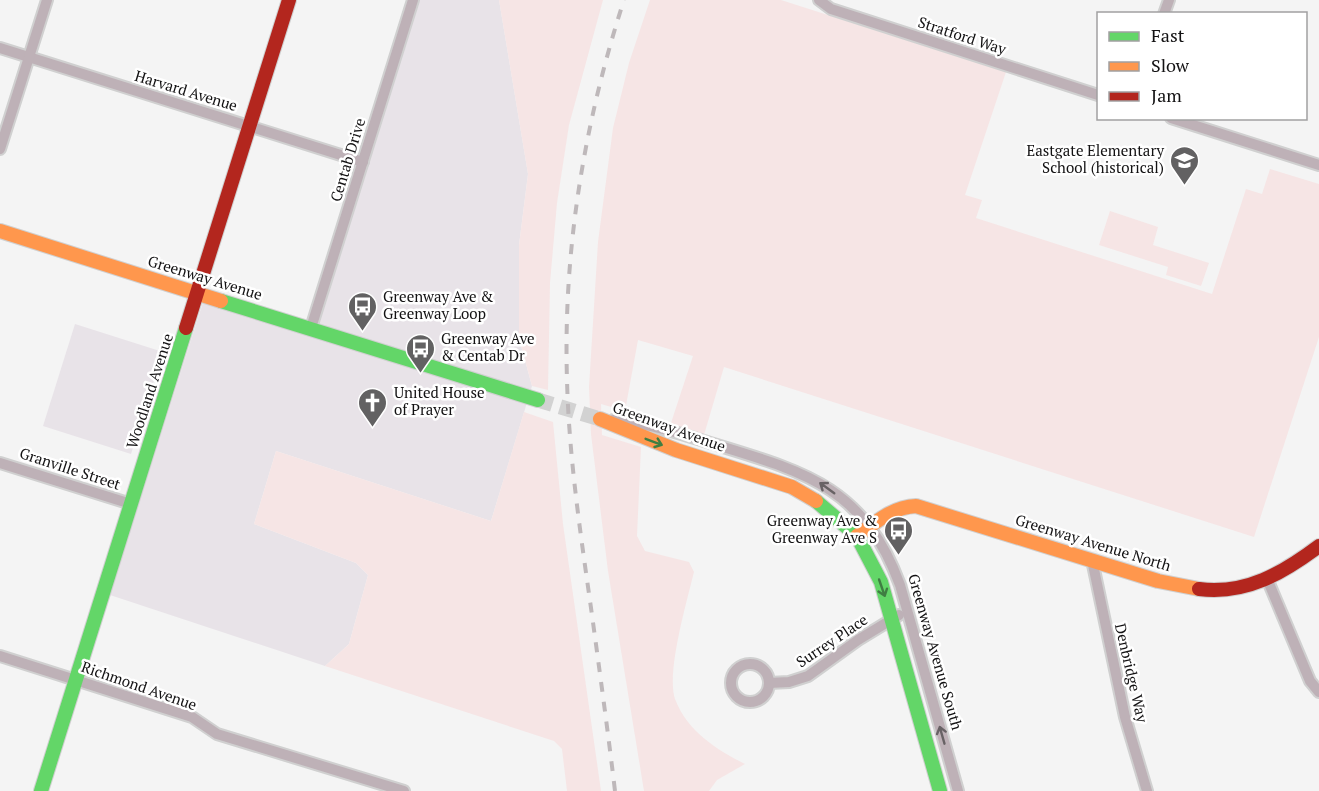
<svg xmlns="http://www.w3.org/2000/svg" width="1319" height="791" viewBox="0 0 1319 791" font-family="'PT Serif',serif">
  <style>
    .built { fill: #e8e3e8 }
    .green { fill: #f6e5e5 }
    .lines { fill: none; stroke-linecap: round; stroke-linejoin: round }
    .secondary-tunnel { stroke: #d2d2d2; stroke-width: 15; stroke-dasharray: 15 8; stroke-linecap: butt }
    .street-casing { stroke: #d0d0d0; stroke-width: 14 }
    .fast-casing { stroke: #d0d0d0; stroke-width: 16 }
    .slow-casing { stroke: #d0d0d0; stroke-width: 16 }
    .jam-casing { stroke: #d0d0d0; stroke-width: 16 }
    .street { stroke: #beb1b7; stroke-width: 10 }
    .fast { stroke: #63d668; stroke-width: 14 }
    .slow { stroke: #ff974d; stroke-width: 14 }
    .jam { stroke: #b3261e; stroke-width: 14 }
    .rail { stroke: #beb8ba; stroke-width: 4; stroke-dasharray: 10 10; stroke-linecap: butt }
    .oneway { stroke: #3f7e42 }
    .oneway2 { stroke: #686265 }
    .labels { text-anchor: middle; stroke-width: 5; stroke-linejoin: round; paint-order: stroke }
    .street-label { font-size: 15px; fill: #131213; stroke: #fff }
    .poi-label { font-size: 15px; fill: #131213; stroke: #fff; text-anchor: start }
  </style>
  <rect width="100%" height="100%" fill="#f4f4f4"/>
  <g class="built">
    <path d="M 413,0 L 499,0 L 528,174 L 519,245 L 519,338 L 532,386 L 491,521 L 276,451 L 254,524 L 356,563 L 368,575 L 349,644 L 325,666 L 110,595 L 206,293 L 307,326 Z"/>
    <path d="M 75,324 L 163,352 L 131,454 L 43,426 Z"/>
  </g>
  <g class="green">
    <path d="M 499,0 L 603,0 L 569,125 L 557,203 L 550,283 L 548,390 L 532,386 L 519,338 L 519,245 L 528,174 Z"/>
    <path d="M 650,0 L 781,0 L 1006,72 L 965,195 L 982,200 L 976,218 L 1212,294 L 1246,189 L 1262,194 L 1270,169 L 1319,184 L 1319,337 L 1254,537 L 724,367 L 704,435 L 670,426 L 693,356 L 638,340 L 625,411 L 601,404 L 602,435 L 641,447 L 637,536 L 645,551 L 689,562 L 694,572 C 687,601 666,673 675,699 C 687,731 717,750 745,764 L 717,780 L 709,791 L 644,791 L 608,571 L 591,434 L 589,387 L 598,242 L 613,128 L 629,63 Z"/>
    <path d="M 1110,211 L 1158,227 L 1153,245 L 1209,263 L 1201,286 L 1166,275 L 1168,267 L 1099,245 Z"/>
    <path d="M 524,412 L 553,422 L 563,524 L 601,791 L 567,791 L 562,749 L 554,741 L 325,666 L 349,644 L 368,575 L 356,563 L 254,524 L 276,451 L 491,521 Z"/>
  </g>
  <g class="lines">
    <path class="secondary-tunnel" d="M 538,400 L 600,419"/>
    <defs>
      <g id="street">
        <path d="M 819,0 L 831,9 L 1098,95"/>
        <path d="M 1164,14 L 1169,0"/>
        <path d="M 0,48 L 363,162"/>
        <path d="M 1171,118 L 1319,165"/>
        <path d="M 0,149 L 47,0"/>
        <path d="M 311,328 L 413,0"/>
        <path d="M 613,420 C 649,423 685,435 720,446 C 809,473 865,490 900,585 L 958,791"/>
        <path d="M 0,463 L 131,504"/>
        <path d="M 1092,560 L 1125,717 L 1147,791"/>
        <path d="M 1268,581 L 1310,681 L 1319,692"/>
        <path d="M 0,656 L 192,717 L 217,734 L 404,791"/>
        <circle cx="750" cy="683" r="19"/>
        <path d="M 769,683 L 789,682 L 808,676 L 858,640 L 899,615"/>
      </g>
      <g id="fast">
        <path d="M 221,301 L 538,400"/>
        <path d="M 816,501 L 857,536 L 881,582 L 940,791"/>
        <path d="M 41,791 L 186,328"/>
      </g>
      <g id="slow">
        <path d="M 0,231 L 221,301"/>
        <path d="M 600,419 L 676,450 L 792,487 L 816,501"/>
        <path d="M 857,536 C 875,523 892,507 916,506 L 1158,581 L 1199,589"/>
      </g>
      <g id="jam">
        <path d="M 186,328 L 289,0"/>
        <path d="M 1199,589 C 1246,595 1283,573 1319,546"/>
      </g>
    </defs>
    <use href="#street" class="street-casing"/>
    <use href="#fast" class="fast-casing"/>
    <use href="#slow" class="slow-casing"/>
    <use href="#jam" class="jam-casing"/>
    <use href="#street" class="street"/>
    <use href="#fast" class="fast"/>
    <use href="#slow" class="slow"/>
    <use href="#jam" class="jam"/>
    <path class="rail" d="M 615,791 C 608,732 600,674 592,615 C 581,537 569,459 567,380 C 563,251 584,123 624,0"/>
  </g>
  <defs><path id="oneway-shaft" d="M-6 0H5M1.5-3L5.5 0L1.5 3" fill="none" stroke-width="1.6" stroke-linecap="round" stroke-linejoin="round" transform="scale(1.5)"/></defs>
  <g class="oneway">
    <use href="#oneway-shaft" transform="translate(654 442) rotate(21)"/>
    <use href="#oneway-shaft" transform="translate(882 588) rotate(71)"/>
  </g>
  <g class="oneway2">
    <use href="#oneway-shaft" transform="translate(827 488) rotate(-144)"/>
    <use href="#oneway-shaft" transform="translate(942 735) rotate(-106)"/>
  </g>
  <defs>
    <symbol id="school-pin" viewBox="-11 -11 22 30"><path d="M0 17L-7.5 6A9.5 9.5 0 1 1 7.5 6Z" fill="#626162" stroke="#fff"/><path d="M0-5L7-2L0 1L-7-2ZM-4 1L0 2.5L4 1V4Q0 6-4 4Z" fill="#fff"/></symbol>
    <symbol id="bus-pin" viewBox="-11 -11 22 30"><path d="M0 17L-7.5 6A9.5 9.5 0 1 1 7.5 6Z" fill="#626162" stroke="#fff"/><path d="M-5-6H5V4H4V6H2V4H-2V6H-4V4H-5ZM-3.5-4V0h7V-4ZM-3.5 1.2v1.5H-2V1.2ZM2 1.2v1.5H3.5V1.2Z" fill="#fff"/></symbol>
    <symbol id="church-pin" viewBox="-11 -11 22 30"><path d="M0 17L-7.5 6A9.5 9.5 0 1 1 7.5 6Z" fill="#626162" stroke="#fff"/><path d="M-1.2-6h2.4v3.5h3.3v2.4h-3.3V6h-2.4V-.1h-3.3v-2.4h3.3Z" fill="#fff"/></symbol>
  </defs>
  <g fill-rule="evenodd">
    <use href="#school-pin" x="1168" y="144" width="33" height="45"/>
    <use href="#bus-pin" x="346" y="290" width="33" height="45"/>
    <use href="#bus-pin" x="404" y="332" width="33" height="45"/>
    <use href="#church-pin" x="356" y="386" width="33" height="45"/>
    <use href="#bus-pin" x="882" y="514" width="33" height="45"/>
  </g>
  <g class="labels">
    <g class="street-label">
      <text transform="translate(962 36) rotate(18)" y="5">Stratford Way</text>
      <text transform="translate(186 91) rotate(17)" y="5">Harvard Avenue</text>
      <text transform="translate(348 160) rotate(-73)" y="5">Centab Drive</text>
      <text transform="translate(205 278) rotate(17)" y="5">Greenway Avenue</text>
      <text transform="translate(150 391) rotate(-72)" y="5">Woodland Avenue</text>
      <text transform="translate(669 427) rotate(20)" y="5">Greenway Avenue</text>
      <text transform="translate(70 469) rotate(18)" y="5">Granville Street</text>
      <text transform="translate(1093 543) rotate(17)" y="5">Greenway Avenue North</text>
      <text transform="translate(832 641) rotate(-34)" y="5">Surrey Place</text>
      <text transform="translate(935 652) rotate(74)" y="5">Greenway Avenue South</text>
      <text transform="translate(1131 673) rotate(77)" y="5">Denbridge Way</text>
      <text transform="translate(139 686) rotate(19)" y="5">Richmond Avenue</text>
    </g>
    <g class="poi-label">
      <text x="1164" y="156" text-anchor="end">Eastgate Elementary<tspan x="1164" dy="17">School (historical)</tspan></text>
      <text x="383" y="302">Greenway Ave &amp;<tspan x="383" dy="17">Greenway Loop</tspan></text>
      <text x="441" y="344">Greenway Ave<tspan x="441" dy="17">&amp; Centab Dr</tspan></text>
      <text x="394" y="398">United House<tspan x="394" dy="17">of Prayer</tspan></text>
      <text x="877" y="526" text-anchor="end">Greenway Ave &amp;<tspan x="877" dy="17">Greenway Ave S</tspan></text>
    </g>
  </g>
  <rect x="1097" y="12" width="210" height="108" fill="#ffffff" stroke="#a1a0a1" stroke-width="1.5"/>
  <rect x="1109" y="32" width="30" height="9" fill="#63d668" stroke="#a1a0a1" stroke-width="1.5"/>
  <text x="1151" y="42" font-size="18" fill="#131213">Fast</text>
  <rect x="1109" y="62" width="30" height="9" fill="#ff974d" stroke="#a1a0a1" stroke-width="1.5"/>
  <text x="1151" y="72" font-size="18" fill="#131213">Slow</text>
  <rect x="1109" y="92" width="30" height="9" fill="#b3261e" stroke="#a1a0a1" stroke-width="1.5"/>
  <text x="1151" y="102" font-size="18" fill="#131213">Jam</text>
</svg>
